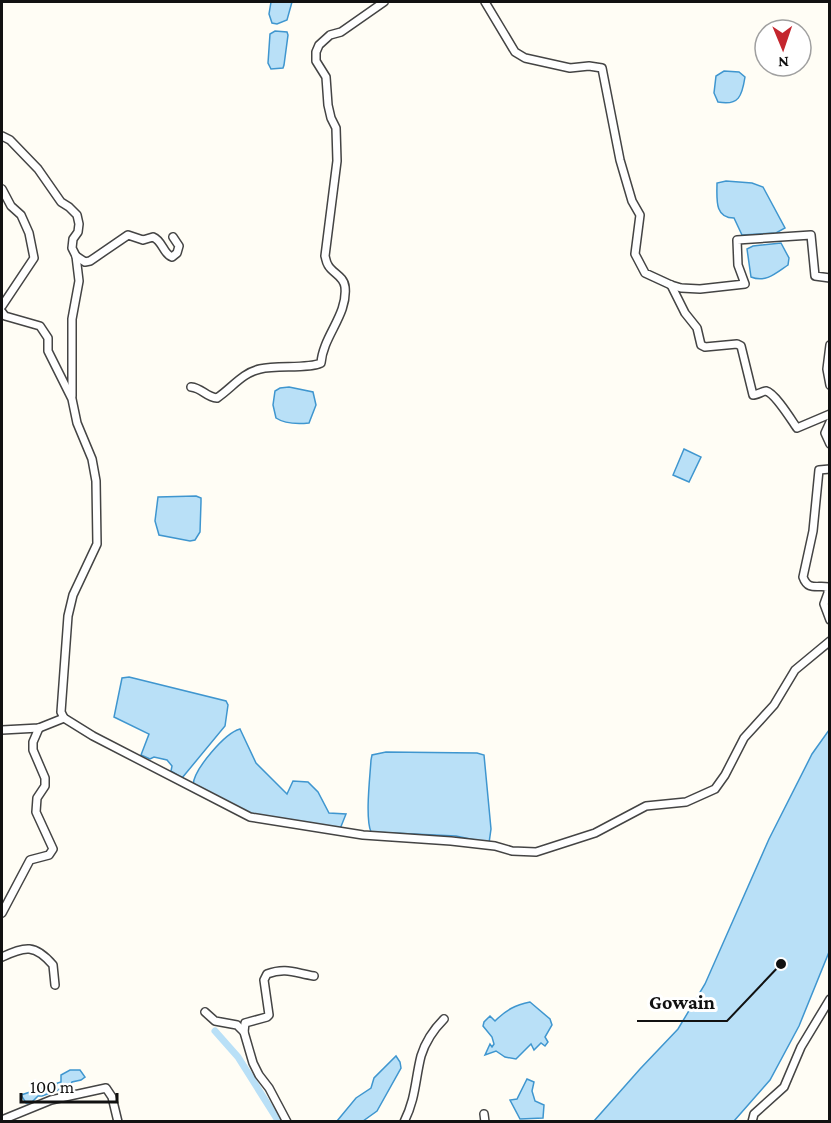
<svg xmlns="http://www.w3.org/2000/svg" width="831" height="1123" viewBox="0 0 831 1123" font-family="'Crimson Pro',serif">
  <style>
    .water { fill: #b9e0f7; stroke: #3f96cf; stroke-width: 1.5 }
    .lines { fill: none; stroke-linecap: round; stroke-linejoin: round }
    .canal { stroke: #b9e0f7; stroke-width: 7 }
    .street-casing { stroke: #444; stroke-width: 10 }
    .street { stroke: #fff; stroke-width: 7 }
    .leader { fill: none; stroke: #111; stroke-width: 2 }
    .callout-dot { fill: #111; stroke: #fff; stroke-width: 2 }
    .callout-label { font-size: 20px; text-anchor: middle; font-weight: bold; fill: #111; stroke: #fff; stroke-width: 6; stroke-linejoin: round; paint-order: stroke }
  </style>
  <rect width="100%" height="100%" fill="#fffdf5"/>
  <g class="water">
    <path d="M 271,2 L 292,2 L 287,20 L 277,24 L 272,23 L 269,14 Z"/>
    <path d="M 275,31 L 287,32 L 288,35 L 284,65 L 283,68 L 271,69 L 268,63 L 270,34 Z"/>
    <path d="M 724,71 L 739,72 L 745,77 C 742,96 739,106 718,102 L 714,93 L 716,76 Z"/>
    <path d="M 726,181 L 752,183 L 763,187 L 785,228 L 776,233 L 742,235 L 734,218 C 714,218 717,198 717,183 Z"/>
    <path d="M 781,243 L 789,258 L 788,265 C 776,273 766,283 751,277 L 747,249 L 753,246 Z"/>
    <path d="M 289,387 L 313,392 L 316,405 L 309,423 C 299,424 285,424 276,418 L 273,405 L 275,391 L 280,388 Z"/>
    <path d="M 684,449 L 701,457 L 689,482 L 673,475 Z"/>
    <path d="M 196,496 L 201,498 L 201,502 L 200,532 L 195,540 L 190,541 L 159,535 L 155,521 L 158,497 Z"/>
    <path d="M 129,677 L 226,701 L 228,705 L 225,726 L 182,778 L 171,771 L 172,766 L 167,760 L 154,757 L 150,759 L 141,755 L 149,734 L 114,717 L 122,678 Z"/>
    <path d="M 240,729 L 256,763 L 287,794 L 293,781 L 308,782 L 318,792 L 329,813 L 346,814 L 340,829 L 248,814 L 193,785 C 194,769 225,733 240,729 Z"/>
    <path d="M 829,730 L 829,952 L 799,1026 L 770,1080 L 734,1121 L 594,1121 L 640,1069 L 678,1029 L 705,984 L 769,839 L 812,754 Z"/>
    <path d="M 386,752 L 477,753 L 484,755 L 491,829 L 489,843 L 456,836 L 371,832 C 365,818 370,777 371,760 L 372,755 Z"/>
    <path d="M 530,1002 L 550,1019 L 552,1025 L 545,1037 L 548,1042 L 545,1046 L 541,1043 L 534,1050 L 531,1044 L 516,1059 L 505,1057 L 496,1051 L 485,1055 L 490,1044 L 492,1047 L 494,1044 L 492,1037 L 483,1026 L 484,1022 L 490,1016 L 495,1021 C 506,1010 515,1005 530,1002 Z"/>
    <path d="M 396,1056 L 400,1062 L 401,1068 L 377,1111 L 363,1121 L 337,1121 L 356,1098 L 371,1088 L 374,1078 Z"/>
    <path d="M 70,1070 L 80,1070 L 85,1077 L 81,1080 L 72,1082 L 70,1086 L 42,1096 L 38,1096 L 31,1103 L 26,1103 L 21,1095 L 61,1082 L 61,1075 Z"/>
    <path d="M 527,1079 L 534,1082 L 532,1091 L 535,1101 L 544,1105 L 543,1118 L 520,1119 L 510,1100 L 517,1099 Z"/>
  </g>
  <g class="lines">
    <path class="canal" d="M 215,1031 L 238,1057 L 279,1122"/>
    <defs>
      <g id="street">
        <path d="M 485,2 L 515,52 L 525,58 L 570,68 L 589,66 L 602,68 L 620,160 L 632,201 L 640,215 L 635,254 L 645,273 L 671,285 L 681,288 L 700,289 L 745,284 L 738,265 L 737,240 L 811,235 L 815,276 L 830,278"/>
        <path d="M 2,136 L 10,140 L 38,169 L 61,202 L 69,207 L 77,215 L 79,224 L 78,232 L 73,239 L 72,248 L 76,256 L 79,281 L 72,319 L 72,396"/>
        <path d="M 2,189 L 11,206 L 21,215 L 29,233 L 34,258 L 2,306"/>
        <path d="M 76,256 L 85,262 L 90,261 L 128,235 L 143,240 L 153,237 C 163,241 163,254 172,257 L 177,253 L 179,246 L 173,237"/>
        <path d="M 671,285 L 685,313 L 697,328 L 701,345 L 705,347 L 737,344 L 741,346 L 753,395 C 757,395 763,391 766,391 C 775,393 792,421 797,428 L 830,414"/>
        <path d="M 2,312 L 5,316 L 40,326 L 48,338 L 48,351 L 72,399 L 77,423 L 92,459 L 96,481 L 97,544 L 73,595 L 68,616 L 61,712 L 64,718 L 93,736 L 250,817 L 363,835 L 451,841 L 495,846 L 512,851 L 536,852 L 595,833 L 646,806 L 686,802 L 715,789 L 725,775 L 744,738 L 774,705 L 795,670 L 830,641"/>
        <path d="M 830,345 L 827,369 L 830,385"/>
        <path d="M 191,387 C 202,388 206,397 217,398 C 232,388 242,373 260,369 C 277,365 309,369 321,363 C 323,336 348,315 345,287 C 344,276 332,273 328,265 C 326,262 326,259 325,256 L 337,161 L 336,128 L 331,118 L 328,105 L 326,77 L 316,61 L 316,52 L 319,45 L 330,35 L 341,32 L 384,2"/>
        <path d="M 830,422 L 825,433 L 830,444"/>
        <path d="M 830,469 L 819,470 L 813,531 L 803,577 C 808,591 817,585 828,587 L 828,593 L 824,604 L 830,620"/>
        <path d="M 2,730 L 39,728 L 64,718"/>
        <path d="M 2,913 L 30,860 L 49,855 L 53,849 L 36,812 L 37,798 L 45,786 L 45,778 L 33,750 L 33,742 L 39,728"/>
        <path d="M 2,957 C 25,946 35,944 53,965 L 55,985"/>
        <path d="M 205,1012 L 215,1021 L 237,1025 L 244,1032 L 253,1063 L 259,1075 L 269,1088 L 287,1122"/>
        <path d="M 244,1032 L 245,1023 L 267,1017 L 269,1015 L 264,980 L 267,974 C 286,967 295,973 314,976"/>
        <path d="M 484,1114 L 485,1122"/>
        <path d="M 2,1120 L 51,1100 L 106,1088 L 112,1097 L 118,1122"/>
        <path d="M 404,1122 C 416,1098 415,1080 421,1056 C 425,1043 434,1029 444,1019"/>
        <path d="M 752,1122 L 754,1114 L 784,1087 L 801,1047 L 830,999"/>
      </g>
    </defs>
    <use href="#street" class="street-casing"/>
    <use href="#street" class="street"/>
  </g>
  <path class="leader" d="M781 964L727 1021H637"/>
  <circle class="callout-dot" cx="781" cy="964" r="6"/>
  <g class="callout-label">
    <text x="682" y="1009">Gowain</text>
  </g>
  <rect width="831" height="1123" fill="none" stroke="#111111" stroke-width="6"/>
  <g transform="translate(783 48) rotate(178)"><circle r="28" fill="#ffffff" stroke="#a0a0a0" stroke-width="1.5"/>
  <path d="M0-4.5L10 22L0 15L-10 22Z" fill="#c4262e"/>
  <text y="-9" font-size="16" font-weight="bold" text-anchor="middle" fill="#111111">N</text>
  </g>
  <path d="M21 1093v9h96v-9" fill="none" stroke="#111111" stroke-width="3"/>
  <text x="30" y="1093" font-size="18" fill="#111111" stroke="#ffffff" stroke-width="4.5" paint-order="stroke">100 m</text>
</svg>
